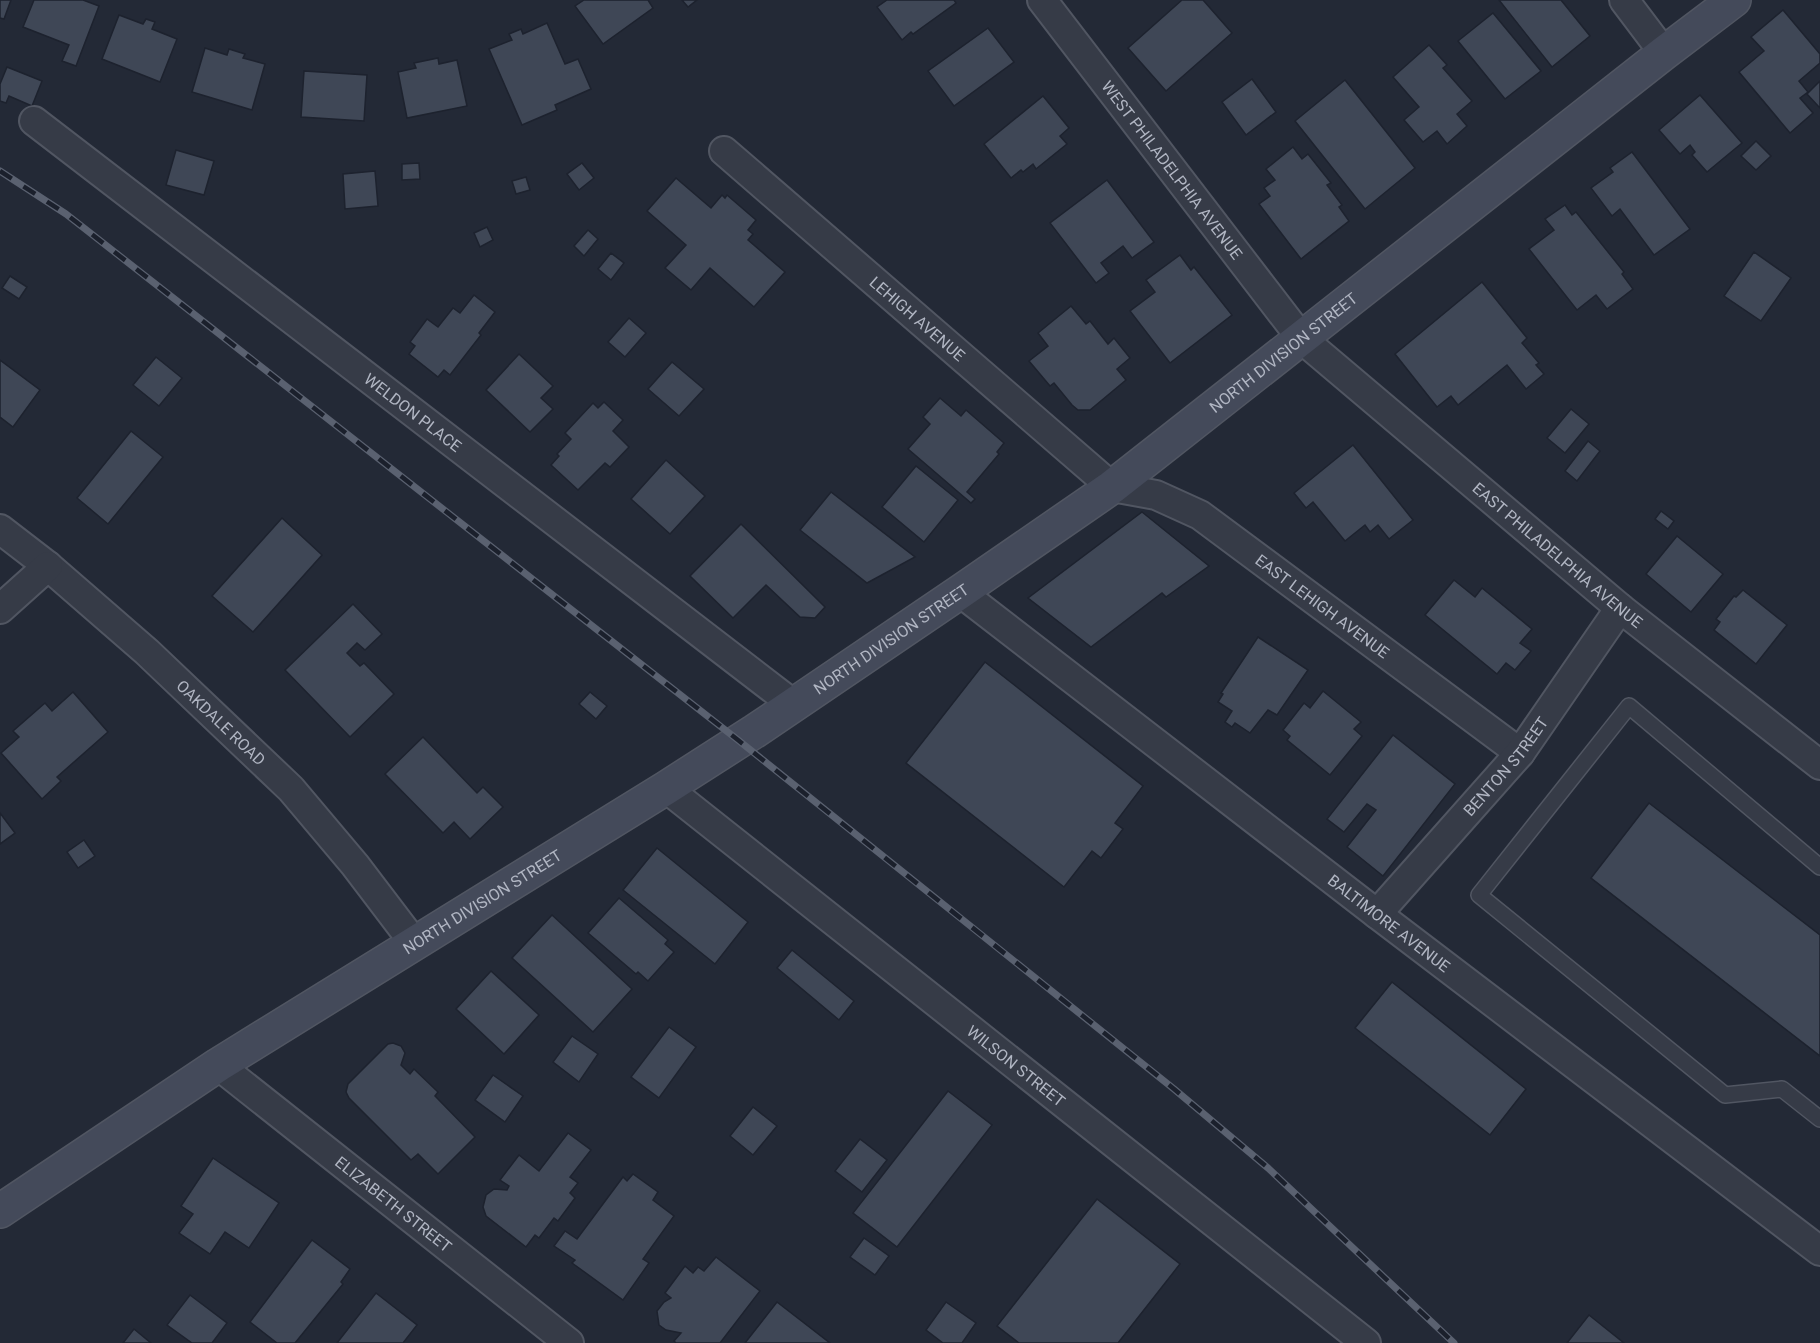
<svg xmlns="http://www.w3.org/2000/svg" width="1820" height="1343" viewBox="0 0 1820 1343" font-family="Roboto,sans-serif">
  <style>
    .building { fill: #3f4756; stroke: #1d222e; stroke-width: 1.5 }
    .lines { fill: none; stroke-linecap: round; stroke-linejoin: round }
    .lane-casing { stroke: #515662; stroke-width: 18 }
    .street-casing { stroke: #515662; stroke-width: 32 }
    .secondary-casing { stroke: #515662; stroke-width: 36 }
    .lane { stroke: #363b47; stroke-width: 15 }
    .street { stroke: #363b47; stroke-width: 28 }
    .secondary { stroke: #444a5a; stroke-width: 33 }
    .rail-casing { stroke: #5a6170; stroke-width: 7 }
    .rail { stroke: #1b202c; stroke-width: 4.5; stroke-dasharray: 14; stroke-linecap: butt }
    .labels { text-anchor: middle; stroke-width: 4.5; stroke-linejoin: round; paint-order: stroke }
    .street-label { font-size: 16px; fill: #b1b6c3; stroke: #1b202c }
  </style>
  <rect width="100%" height="100%" fill="#232936"/>
  <g class="building">
    <path d="M 0,0 L 11,0 L 4,19 L 0,18 Z"/>
    <path d="M 34,0 L 83,0 L 99,6 L 76,66 L 62,61 L 69,45 L 23,27 Z"/>
    <path d="M 584,0 L 648,0 L 653,8 L 603,44 L 575,6 Z"/>
    <path d="M 682,0 L 697,0 L 688,7 Z"/>
    <path d="M 887,0 L 954,0 L 956,3 L 913,34 L 911,32 L 902,40 L 877,7 Z"/>
    <path d="M 1182,0 L 1203,0 L 1232,33 L 1166,91 L 1128,48 Z"/>
    <path d="M 1499,0 L 1561,0 L 1590,36 L 1552,67 Z"/>
    <path d="M 1783,10 L 1820,54 L 1820,63 L 1799,81 L 1808,92 L 1800,98 L 1813,113 L 1790,133 L 1739,72 L 1764,51 L 1751,37 Z"/>
    <path d="M 1493,13 L 1541,71 L 1505,99 L 1458,41 Z"/>
    <path d="M 119,15 L 143,24 L 146,19 L 155,22 L 152,29 L 177,39 L 160,82 L 102,59 Z"/>
    <path d="M 547,23 L 565,64 L 578,59 L 591,89 L 555,105 L 557,110 L 522,125 L 489,49 L 512,40 L 509,34 L 521,29 L 523,34 Z"/>
    <path d="M 988,28 L 1014,62 L 954,106 L 928,71 Z"/>
    <path d="M 1429,45 L 1447,65 L 1443,68 L 1472,101 L 1457,114 L 1467,126 L 1447,144 L 1437,131 L 1423,142 L 1404,120 L 1419,107 L 1393,77 Z"/>
    <path d="M 205,48 L 227,55 L 229,49 L 245,54 L 243,58 L 265,64 L 252,110 L 192,92 Z"/>
    <path d="M 438,58 L 439,64 L 457,60 L 467,106 L 407,118 L 398,72 L 416,68 L 414,63 Z"/>
    <path d="M 7,67 L 42,81 L 32,106 L 9,96 L 6,103 L 0,101 L 0,84 Z"/>
    <path d="M 304,71 L 367,75 L 364,121 L 301,117 Z"/>
    <path d="M 1252,79 L 1276,112 L 1246,135 L 1222,102 Z"/>
    <path d="M 1345,80 L 1415,168 L 1365,209 L 1295,121 Z"/>
    <path d="M 1820,81 L 1820,108 L 1807,94 Z"/>
    <path d="M 1700,95 L 1742,143 L 1707,172 L 1692,155 L 1695,152 L 1690,145 L 1680,154 L 1659,130 Z"/>
    <path d="M 1043,96 L 1069,128 L 1060,136 L 1067,144 L 1036,169 L 1033,164 L 1023,172 L 1021,170 L 1011,178 L 984,144 Z"/>
    <path d="M 1756,141 L 1771,156 L 1756,170 L 1741,156 Z"/>
    <path d="M 1293,147 L 1302,159 L 1308,154 L 1331,183 L 1327,185 L 1342,205 L 1339,207 L 1349,221 L 1301,259 L 1259,204 L 1270,196 L 1264,188 L 1275,180 L 1266,169 Z"/>
    <path d="M 176,150 L 214,161 L 204,195 L 166,185 Z"/>
    <path d="M 1632,152 L 1690,229 L 1654,255 L 1620,209 L 1612,216 L 1591,188 L 1613,172 L 1610,168 Z"/>
    <path d="M 419,163 L 420,179 L 402,180 L 402,164 Z"/>
    <path d="M 582,163 L 594,178 L 579,190 L 567,174 Z"/>
    <path d="M 375,171 L 378,206 L 345,209 L 343,174 Z"/>
    <path d="M 526,177 L 530,190 L 516,194 L 512,181 Z"/>
    <path d="M 676,178 L 711,208 L 722,195 L 725,198 L 727,195 L 756,220 L 748,230 L 753,234 L 748,240 L 785,272 L 754,307 L 710,268 L 691,290 L 665,268 L 686,245 L 647,211 Z"/>
    <path d="M 1107,180 L 1154,242 L 1132,258 L 1123,246 L 1101,263 L 1109,273 L 1096,283 L 1050,223 Z"/>
    <path d="M 1565,205 L 1572,215 L 1576,212 L 1624,272 L 1622,274 L 1633,289 L 1607,309 L 1596,295 L 1577,310 L 1529,249 L 1554,230 L 1545,219 Z"/>
    <path d="M 487,227 L 493,240 L 480,247 L 474,233 Z"/>
    <path d="M 588,230 L 598,239 L 584,256 L 574,246 Z"/>
    <path d="M 1754,252 L 1791,278 L 1761,321 L 1724,296 Z"/>
    <path d="M 611,253 L 624,263 L 611,280 L 598,269 Z"/>
    <path d="M 1180,255 L 1191,270 L 1194,267 L 1232,315 L 1170,363 L 1130,311 L 1155,292 L 1146,280 Z"/>
    <path d="M 10,276 L 27,287 L 19,299 L 2,288 Z"/>
    <path d="M 1482,282 L 1527,338 L 1522,343 L 1539,363 L 1536,365 L 1544,374 L 1526,389 L 1507,365 L 1458,405 L 1451,396 L 1437,407 L 1395,354 Z"/>
    <path d="M 474,295 L 495,312 L 479,333 L 481,335 L 450,375 L 444,370 L 438,377 L 409,354 L 415,346 L 410,342 L 427,319 L 438,327 L 453,308 L 460,313 Z"/>
    <path d="M 1071,306 L 1086,324 L 1090,321 L 1108,344 L 1114,338 L 1130,358 L 1117,369 L 1126,380 L 1090,410 L 1078,410 L 1072,405 L 1054,383 L 1050,386 L 1029,361 L 1048,346 L 1038,333 Z"/>
    <path d="M 629,318 L 646,333 L 625,357 L 608,342 Z"/>
    <path d="M 519,354 L 553,386 L 541,398 L 553,409 L 530,432 L 486,390 Z"/>
    <path d="M 156,357 L 182,378 L 159,406 L 133,385 Z"/>
    <path d="M 0,360 L 40,390 L 13,427 L 0,417 Z"/>
    <path d="M 672,362 L 704,389 L 679,416 L 648,389 Z"/>
    <path d="M 940,398 L 961,416 L 966,410 L 1004,443 L 997,452 L 999,454 L 967,492 L 975,499 L 971,503 L 908,449 L 930,424 L 923,417 Z"/>
    <path d="M 604,402 L 623,420 L 613,431 L 629,447 L 610,467 L 605,463 L 578,490 L 551,465 L 559,456 L 557,454 L 571,439 L 565,433 L 593,403 L 598,408 Z"/>
    <path d="M 1571,409 L 1589,424 L 1565,453 L 1547,438 Z"/>
    <path d="M 131,431 L 163,457 L 108,524 L 77,498 Z"/>
    <path d="M 1588,441 L 1600,451 L 1577,481 L 1565,471 Z"/>
    <path d="M 1353,445 L 1413,520 L 1389,539 L 1378,525 L 1370,532 L 1365,525 L 1345,541 L 1313,502 L 1306,508 L 1294,493 Z"/>
    <path d="M 666,460 L 705,496 L 670,534 L 631,499 Z"/>
    <path d="M 916,466 L 958,500 L 924,542 L 882,507 Z"/>
    <path d="M 831,492 L 915,557 L 867,583 L 800,530 Z"/>
    <path d="M 1661,511 L 1674,521 L 1668,529 L 1655,519 Z"/>
    <path d="M 1142,512 L 1209,566 L 1166,597 L 1162,593 L 1091,647 L 1028,598 Z"/>
    <path d="M 282,518 L 322,555 L 253,632 L 212,596 Z"/>
    <path d="M 741,524 L 825,607 L 815,618 L 800,617 L 766,585 L 733,618 L 690,576 Z"/>
    <path d="M 1677,536 L 1723,574 L 1691,612 L 1646,574 Z"/>
    <path d="M 1454,580 L 1475,597 L 1482,588 L 1532,629 L 1520,643 L 1531,651 L 1515,670 L 1506,663 L 1497,674 L 1425,615 Z"/>
    <path d="M 1743,590 L 1787,625 L 1756,664 L 1714,630 L 1720,622 L 1716,619 L 1734,596 L 1736,597 Z"/>
    <path d="M 353,604 L 382,634 L 365,650 L 357,643 L 347,653 L 360,666 L 364,663 L 394,694 L 350,737 L 285,670 Z"/>
    <path d="M 1258,637 L 1308,670 L 1277,715 L 1268,710 L 1250,733 L 1235,723 L 1232,727 L 1225,722 L 1232,711 L 1218,702 L 1223,694 L 1221,693 Z"/>
    <path d="M 985,662 L 1143,786 L 1115,823 L 1123,829 L 1101,858 L 1092,851 L 1064,887 L 906,763 Z"/>
    <path d="M 1323,691 L 1361,722 L 1354,729 L 1362,736 L 1330,775 L 1287,740 L 1290,736 L 1283,730 L 1304,703 L 1310,708 Z"/>
    <path d="M 73,692 L 108,732 L 57,777 L 61,781 L 42,799 L 1,753 L 19,737 L 13,731 L 45,703 L 52,711 Z"/>
    <path d="M 590,692 L 607,706 L 596,719 L 579,704 Z"/>
    <path d="M 1393,735 L 1455,784 L 1383,876 L 1347,847 L 1376,810 L 1367,804 L 1344,832 L 1327,819 Z"/>
    <path d="M 423,737 L 477,793 L 483,787 L 503,807 L 470,839 L 454,822 L 443,833 L 385,774 Z"/>
    <path d="M 1649,803 L 1820,935 L 1820,1056 L 1591,878 Z"/>
    <path d="M 0,813 L 15,833 L 0,844 Z"/>
    <path d="M 84,840 L 95,856 L 78,868 L 67,852 Z"/>
    <path d="M 657,848 L 748,922 L 715,964 L 623,890 Z"/>
    <path d="M 619,898 L 668,940 L 665,944 L 674,952 L 648,981 L 638,972 L 636,974 L 588,933 Z"/>
    <path d="M 552,915 L 632,989 L 593,1032 L 512,958 Z"/>
    <path d="M 792,950 L 854,1001 L 839,1020 L 777,968 Z"/>
    <path d="M 491,971 L 539,1015 L 504,1054 L 456,1009 Z"/>
    <path d="M 1392,982 L 1526,1089 L 1490,1135 L 1355,1028 Z"/>
    <path d="M 669,1027 L 696,1047 L 659,1098 L 631,1077 Z"/>
    <path d="M 572,1036 L 598,1054 L 579,1082 L 553,1062 Z"/>
    <path d="M 393,1043 L 401,1046 L 405,1053 L 401,1065 L 410,1074 L 414,1069 L 438,1092 L 435,1096 L 475,1137 L 438,1174 L 418,1154 L 411,1160 L 349,1098 L 346,1092 L 348,1084 L 388,1044 Z"/>
    <path d="M 493,1075 L 523,1096 L 505,1122 L 475,1100 Z"/>
    <path d="M 948,1091 L 992,1125 L 897,1247 L 853,1213 Z"/>
    <path d="M 753,1107 L 777,1126 L 753,1155 L 730,1136 Z"/>
    <path d="M 568,1133 L 591,1150 L 570,1177 L 578,1183 L 570,1193 L 575,1198 L 558,1221 L 554,1218 L 539,1238 L 535,1235 L 526,1247 L 486,1216 L 483,1207 L 486,1195 L 494,1189 L 507,1190 L 509,1186 L 500,1180 L 519,1155 L 539,1171 Z"/>
    <path d="M 860,1139 L 887,1160 L 862,1192 L 835,1171 Z"/>
    <path d="M 213,1158 L 279,1203 L 249,1248 L 225,1232 L 210,1254 L 179,1233 L 193,1214 L 181,1206 Z"/>
    <path d="M 633,1174 L 658,1192 L 653,1200 L 674,1216 L 643,1259 L 649,1263 L 623,1300 L 572,1263 L 575,1260 L 554,1246 L 565,1231 L 577,1239 L 623,1177 L 627,1181 Z"/>
    <path d="M 1097,1199 L 1180,1264 L 1118,1343 L 1019,1343 L 997,1326 Z"/>
    <path d="M 864,1238 L 889,1256 L 875,1275 L 850,1257 Z"/>
    <path d="M 312,1240 L 350,1269 L 341,1282 L 343,1284 L 295,1343 L 277,1343 L 250,1322 Z"/>
    <path d="M 716,1257 L 760,1291 L 720,1343 L 676,1343 L 674,1341 L 681,1333 L 666,1330 L 659,1325 L 657,1311 L 664,1302 L 671,1298 L 665,1293 L 685,1266 L 693,1273 L 698,1267 L 704,1271 Z"/>
    <path d="M 376,1293 L 417,1325 L 403,1343 L 337,1343 Z"/>
    <path d="M 190,1295 L 227,1323 L 212,1343 L 192,1343 L 167,1325 Z"/>
    <path d="M 777,1302 L 830,1343 L 745,1343 Z"/>
    <path d="M 946,1302 L 976,1323 L 962,1343 L 943,1343 L 926,1330 Z"/>
    <path d="M 1589,1315 L 1624,1343 L 1567,1343 Z"/>
    <path d="M 134,1329 L 151,1343 L 123,1343 Z"/>
  </g>
  <g class="lines">
    <defs>
      <path id="lane" d="M 1820,867 L 1629,706 L 1479,895 L 1725,1095 L 1782,1089 L 1820,1119"/>
      <g id="street">
        <path id="s1" d="M 1042,0 L 1302,339 L 1620,608 L 1820,765"/>
        <path d="M 1624,0 L 1664,53"/>
        <path id="s2" d="M 34,121 L 794,705"/>
        <path id="s3" d="M 724,151 L 1112,487 L 1156,495 L 1200,515 L 1520,753"/>
        <path id="s4" d="M 0,529 L 48,566 L 147,652 L 291,789 L 355,865 L 415,944"/>
        <path id="s5" d="M 960,592 L 1377,914 L 1820,1251"/>
        <path d="M 0,609 L 48,566"/>
        <path id="s6" d="M 666,788 L 1366,1343"/>
        <path id="s7" d="M 1377,914 L 1520,753 L 1620,608"/>
        <path id="s8" d="M 218,1065 L 569,1343"/>
      </g>
      <g id="secondary">
        <path id="s9" d="M 0,1211 L 218,1065 L 666,788 L 755,731 L 960,592 L 1112,487 L 1664,53 L 1734,0"/>
      </g>
    </defs>
    <use href="#lane" class="lane-casing"/>
    <use href="#street" class="street-casing"/>
    <use href="#secondary" class="secondary-casing"/>
    <use href="#lane" class="lane"/>
    <use href="#street" class="street"/>
    <use href="#secondary" class="secondary"/>
    <defs>
      <path id="rail" d="M 0,171 L 66,214 L 738,740 L 1174,1089 L 1268,1168 L 1454,1343"/>
    </defs>
    <use href="#rail" class="rail-casing"/>
    <use href="#rail" class="rail"/>
  </g>
  <g class="labels">
    <g class="street-label">
      <text dy="6" stroke="none"><textPath href="#s1" startOffset="214">WEST PHILADELPHIA AVENUE</textPath></text>
      <text dy="6" stroke="none"><textPath href="#s3" startOffset="256">LEHIGH AVENUE</textPath></text>
      <text dy="6" stroke="none"><textPath href="#s9" startOffset="1545">NORTH DIVISION STREET</textPath></text>
      <text dy="6" stroke="none"><textPath href="#s2" startOffset="478">WELDON PLACE</textPath></text>
      <text dy="6" stroke="none"><textPath href="#s1" startOffset="762">EAST PHILADELPHIA AVENUE</textPath></text>
      <text dy="6" stroke="none"><textPath href="#s3" startOffset="759">EAST LEHIGH AVENUE</textPath></text>
      <text dy="6" stroke="none"><textPath href="#s9" startOffset="1059">NORTH DIVISION STREET</textPath></text>
      <text dy="6" stroke="none"><textPath href="#s4" startOffset="294">OAKDALE ROAD</textPath></text>
      <text dy="6" stroke="none"><textPath href="#s7" startOffset="196">BENTON STREET</textPath></text>
      <text dy="6" stroke="none"><textPath href="#s9" startOffset="573">NORTH DIVISION STREET</textPath></text>
      <text dy="6" stroke="none"><textPath href="#s5" startOffset="542">BALTIMORE AVENUE</textPath></text>
      <text dy="6" stroke="none"><textPath href="#s6" startOffset="447">WILSON STREET</textPath></text>
      <text dy="6" stroke="none"><textPath href="#s8" startOffset="224">ELIZABETH STREET</textPath></text>
    </g>
  </g>
</svg>
